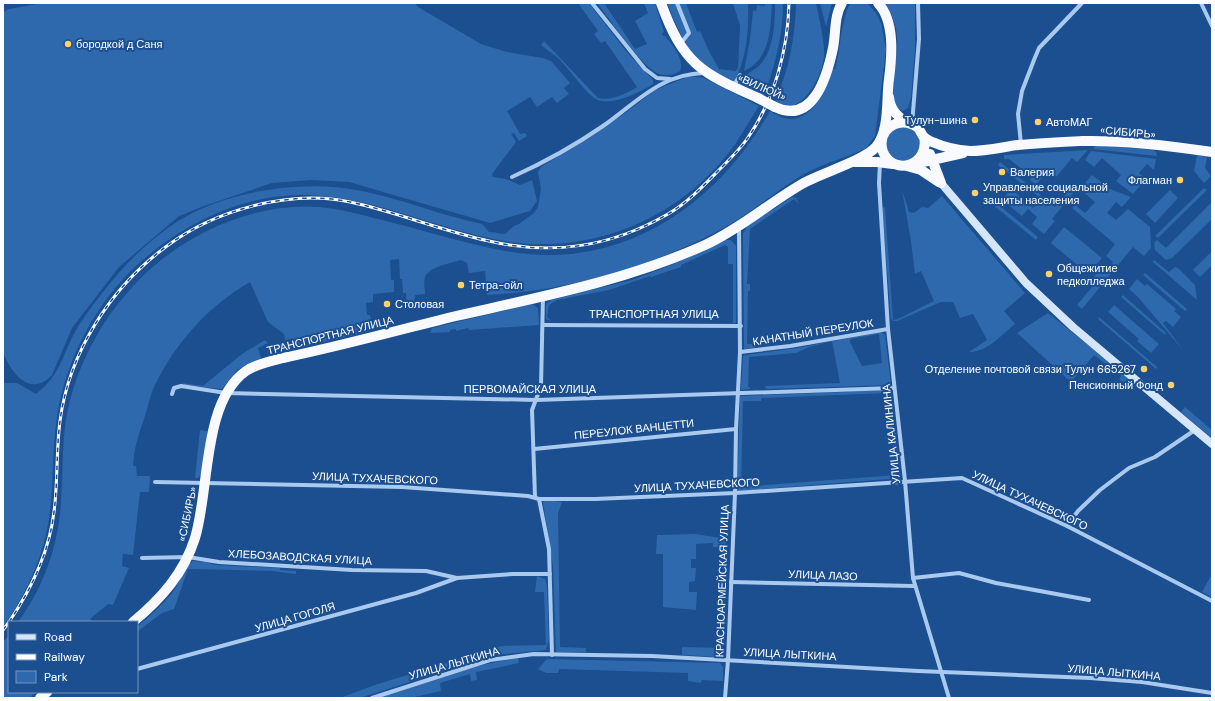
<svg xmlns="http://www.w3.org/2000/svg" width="1215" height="701" viewBox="0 0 1215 701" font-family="'DM Sans',sans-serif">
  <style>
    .green { fill: #2e69ad; fill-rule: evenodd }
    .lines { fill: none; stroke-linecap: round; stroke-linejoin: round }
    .minor { stroke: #a9c9ee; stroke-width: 4 }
    .secondary { stroke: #d6e6fa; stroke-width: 8 }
    .trunk { stroke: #f8faff; stroke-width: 10 }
    .rail-casing { stroke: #fff; stroke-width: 3 }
    .rail { stroke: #1b4f8f; stroke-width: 1.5; stroke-dasharray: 4.5; stroke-linecap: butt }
    .trunk-bridge { stroke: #f8faff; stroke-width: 10 }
    .poi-dot { fill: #ffd166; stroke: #1b4f8f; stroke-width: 1.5 }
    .labels { text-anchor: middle; stroke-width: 4; stroke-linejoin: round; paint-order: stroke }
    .poi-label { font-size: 11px; fill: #fff; stroke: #1b4f8f; text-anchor: start }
    .street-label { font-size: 11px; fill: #fff; stroke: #1b4f8f }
  </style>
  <rect width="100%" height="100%" fill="#1b4f8f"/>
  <g class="green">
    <path d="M 42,3 L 415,3 L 418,7 L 481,44 L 507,52 L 543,58 L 551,61 L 570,83 L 564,88 L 569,94 L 557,103 L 552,97 L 537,107 L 530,97 L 507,111 L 520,134 L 525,133 L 527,136 L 519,141 L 514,133 L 511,134 L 516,142 L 492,174 L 493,177 L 506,179 L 520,185 L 532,180 L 537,201 L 530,211 L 490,223 L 349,182 L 311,180 L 272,183 L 204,206 L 179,216 L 119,267 L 72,328 L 52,375 C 30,398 11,373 3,352 L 3,12 L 9,9 Z"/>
    <path d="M 578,3 L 589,3 L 625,50 L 653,80 L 653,84 C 641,92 612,106 598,100 C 586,95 569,68 558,58 C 552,53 546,49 541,45 L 544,41 L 598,98 C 611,101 626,94 637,87 L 605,41 L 601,43 L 594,34 L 598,31 Z"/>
    <path d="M 597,3 L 604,3 L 635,49 L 647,44 L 635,21 L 648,13 L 644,3 L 655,3 L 664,32 L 662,33 L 663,36 L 665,36 C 672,45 685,59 680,71 C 674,75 666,76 659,74 C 641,67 610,19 597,3 Z"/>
    <path d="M 667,3 L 686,3 L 697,32 L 700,31 L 709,51 L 719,69 L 736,71 L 738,67 L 740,25 L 733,4 L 748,3 C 749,30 747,58 734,82 C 727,79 720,76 714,73 C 689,59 677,27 667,3 Z"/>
    <path d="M 765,3 L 772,3 C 771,28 770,60 744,71 L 750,40 L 753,10 L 756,11 L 757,5 L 765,6 Z"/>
    <path d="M 775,3 L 783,3 C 783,36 775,65 764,96 L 738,84 C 743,74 751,73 759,66 C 774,51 775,23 775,3 Z"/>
    <path d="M 796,3 L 816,3 C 819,18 823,34 824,49 C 826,69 810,101 790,107 L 775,102 C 789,68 795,40 796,3 Z"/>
    <path d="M 820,3 L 832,3 L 826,27 Z"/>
    <path d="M 851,3 L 868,4 L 876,13 L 881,23 L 886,50 L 875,136 L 866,148 C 846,158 824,163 804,174 C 775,191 749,215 718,231 C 647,268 567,291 487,295 L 485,271 L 469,273 L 467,263 L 461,260 C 452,263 432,266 426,275 C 423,280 425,289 425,294 L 415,295 L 414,308 L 407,309 L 406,293 L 403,293 L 402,279 L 400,279 L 399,259 L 390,260 L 391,280 L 394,280 L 394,292 L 373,294 L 373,302 L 366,303 L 367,315 L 370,315 L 373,327 L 366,329 L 367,332 L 293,349 L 292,339 L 285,340 L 284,334 L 268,322 L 250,282 C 210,305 178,340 157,381 C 151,391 149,404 145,416 C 139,433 134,448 133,466 L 136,466 L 137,476 L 150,476 L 149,492 L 140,492 L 133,555 L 123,554 L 122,566 L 129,568 L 113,605 L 108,604 L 90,619 L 94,622 L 18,622 C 44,587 59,544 61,500 C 63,473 62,445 66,419 C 76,363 105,312 146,273 C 191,231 257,202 320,207 C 340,209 359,214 378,219 C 420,229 462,243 505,251 C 619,272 715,208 770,111 C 774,113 779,117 784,118 C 812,125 825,89 833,69 L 835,69 C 840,54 842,12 851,3 Z"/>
    <path d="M 884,3 L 915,4 L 915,49 L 911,98 L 908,108 L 903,111 L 896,108 C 885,75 912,38 884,3 Z"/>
    <path d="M 690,76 L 704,78 L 759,106 C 751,118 744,131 736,143 C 680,222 583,260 489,238 C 428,225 370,197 307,195 C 253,193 197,217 155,250 C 102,290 67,353 57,417 C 52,448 54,480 50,511 C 45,553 28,592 3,627 L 3,383 L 17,383 L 36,394 C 60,375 61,359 74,334 C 82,319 93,305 103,292 C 124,265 150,239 178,221 C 228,190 305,179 362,191 C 403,199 442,216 482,224 L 489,232 L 505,234 L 514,226 L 519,224 L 534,213 L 538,207 L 541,189 L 538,172 L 541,167 L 624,114 L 655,90 Z"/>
    <circle cx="903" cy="144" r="17"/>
    <path d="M 1097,145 L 1153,150 L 1156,152 L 1157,156 L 1093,149 Z"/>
    <path d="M 1088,150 L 1077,162 L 1072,158 L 1056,177 L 1047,170 L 1036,185 L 1030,180 L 1032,177 L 1009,159 L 1004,159 L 1004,155 Z"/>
    <path d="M 1091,151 L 1156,159 L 1154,170 L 1147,164 L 1139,173 L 1146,179 L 1133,194 L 1116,181 L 1121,175 L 1102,158 L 1094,167 L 1085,160 Z"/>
    <path d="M 1197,155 L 1207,157 L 1205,168 L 1211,176 L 1204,183 L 1194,171 Z"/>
    <path d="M 1000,162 L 1041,195 L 1039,197 L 998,165 Z"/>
    <path d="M 1092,175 L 1110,189 L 1131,197 L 1122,207 L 1116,202 L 1107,213 L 1116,220 L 1128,209 L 1150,227 L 1151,248 L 1144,256 L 1133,247 L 1082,309 L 1077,305 L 1092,287 L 1088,284 L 1100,269 L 1104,272 L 1113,262 L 1106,256 L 1115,244 L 1072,208 L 1075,205 L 1085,213 L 1095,202 L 1080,189 Z"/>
    <path d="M 1075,184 L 1078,187 L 1052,219 L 1055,221 L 1044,234 L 1032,224 L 1037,217 L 1028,209 L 1022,216 L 1002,200 L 1011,189 L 1033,208 L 1042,197 L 1055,207 Z"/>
    <path d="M 1204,188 L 1207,190 L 1158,238 L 1155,236 Z"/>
    <path d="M 902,190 L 909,212 L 914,213 L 922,207 L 928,208 L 942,196 L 1025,293 L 1004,311 L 1015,324 C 1001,335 988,352 969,352 L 987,340 L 973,314 L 960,318 L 953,302 L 941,302 L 897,321 L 894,321 L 891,319 L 882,208 L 885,207 L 893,320 L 898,319 L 934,301 L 921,271 L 915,274 L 911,241 Z"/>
    <path d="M 1170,190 L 1178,198 L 1155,223 L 1146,214 Z"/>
    <path d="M 792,197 L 796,198 L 799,204 L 794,199 L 750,229 L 747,284 L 750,284 L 750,291 L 748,291 L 747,344 L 755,344 L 755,348 L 744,349 L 743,234 L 747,226 Z"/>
    <path d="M 995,202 L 1038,237 L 1036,240 L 993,205 Z"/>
    <path d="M 1212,202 L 1212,219 L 1172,258 L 1166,260 L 1155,250 L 1154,243 L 1157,240 L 1166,248 Z"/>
    <path d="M 1064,227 L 1102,258 L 1088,274 L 1051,243 Z"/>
    <path d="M 725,240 L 731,240 L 736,246 L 736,323 L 733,323 L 733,264 L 728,264 L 728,247 L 725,245 L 681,265 L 681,267 L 651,277 L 650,276 L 609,290 L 557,300 L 549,305 L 547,317 L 551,321 L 546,319 L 546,305 L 551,300 L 632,280 L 674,264 Z"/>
    <path d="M 1212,251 L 1212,265 L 1200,277 L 1193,270 Z"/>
    <path d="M 1154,260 L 1169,272 L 1175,267 L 1179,269 L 1195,285 L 1197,300 L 1153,262 Z"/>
    <path d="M 1145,273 L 1187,309 L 1185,311 L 1143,275 Z"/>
    <path d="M 1137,279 L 1145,286 L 1147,284 L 1176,309 L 1174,311 L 1181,317 L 1173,327 L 1166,321 L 1163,323 L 1183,350 L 1137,296 L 1129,289 Z"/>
    <path d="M 1123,295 L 1166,333 L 1165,335 L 1121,297 Z"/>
    <path d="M 532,304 L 538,308 L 539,325 L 469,330 L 468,328 L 456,331 L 456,329 L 450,330 L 450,332 L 430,333 L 432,328 Z"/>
    <path d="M 1114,305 L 1159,344 L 1151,353 L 1137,341 L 1139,339 L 1108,312 Z"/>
    <path d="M 1048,313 L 1132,380 L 1128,386 L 1119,379 L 1121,376 L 1094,355 L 1071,382 L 1017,333 Z"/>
    <path d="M 1099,317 L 1157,367 L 1156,369 L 1098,319 Z"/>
    <path d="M 881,332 L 885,335 L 891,385 L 766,389 L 765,386 L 840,383 L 832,341 L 809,347 L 796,353 L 749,357 L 748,387 L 750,387 L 750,389 L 741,390 L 743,356 L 745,355 L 797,348 ZM 879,334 L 882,363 L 862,366 L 850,342 L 850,339 Z"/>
    <path d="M 265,340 L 268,343 L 258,348 L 261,358 L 237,370 L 222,389 L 185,385 L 182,383 L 203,386 L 242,354 Z"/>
    <path d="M 891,390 L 901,478 L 737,491 L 740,396 ZM 888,393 L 894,456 L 892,457 L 893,466 L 895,466 L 896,475 L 741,487 L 743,401 L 761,401 L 761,398 Z"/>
    <path d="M 1185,407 L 1212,430 L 1212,438 L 1181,412 Z"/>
    <path d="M 200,430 L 208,431 L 202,474 L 198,478 L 195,478 Z"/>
    <path d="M 546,500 L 562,502 L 558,513 L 560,647 L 586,648 L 586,652 L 556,652 L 553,566 L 543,502 Z"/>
    <path d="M 695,534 L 727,539 L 726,547 L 713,547 L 713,543 L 696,544 L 696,559 L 691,559 L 691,568 L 696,568 L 695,581 L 689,582 L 689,592 L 697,592 L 696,610 L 663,607 L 663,554 L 656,554 L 657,535 Z"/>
    <path d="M 193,561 L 205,562 L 216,565 L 280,568 L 280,570 L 296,571 L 296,574 L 272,571 L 188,569 L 174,609 L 162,613 L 137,632 L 137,627 C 150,616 162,605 173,592 C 179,583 184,567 193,561 Z"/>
    <path d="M 1212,574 L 1212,597 L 1202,592 Z"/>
    <path d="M 537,576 L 545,579 L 547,586 L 549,639 L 546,650 L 495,655 L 359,698 L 340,698 L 375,685 L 502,646 L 546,645 L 544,592 L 535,592 Z"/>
    <path d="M 9,635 L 9,692 L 36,692 L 29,698 L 3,698 L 3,642 Z"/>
    <path d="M 682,647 L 724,648 L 720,657 L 682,655 Z"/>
    <path d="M 518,658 L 519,663 L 476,672 L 477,680 L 471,681 L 470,674 L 440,683 L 441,691 L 410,698 L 379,698 C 424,683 470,665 518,658 Z"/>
    <path d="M 547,659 L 720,663 L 723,667 L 723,681 L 702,680 L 701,683 L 688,681 L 688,673 L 559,669 L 558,673 L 546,673 L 538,669 Z"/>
  </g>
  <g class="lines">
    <g class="minor">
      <path d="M 592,3 L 645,69 L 657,78 L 670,79"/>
      <path d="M 677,3 L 689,33 L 681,43"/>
      <path d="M 1201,3 L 1212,26"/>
      <path d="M 733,87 L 740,75"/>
      <path d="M 912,124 L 919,39 L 918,3"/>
      <path d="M 1021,144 L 1018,114 L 1022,91 L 1034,60 L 1039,48 L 1082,3"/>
      <path d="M 880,163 L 879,183 L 888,329 L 905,481 L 913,578 L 949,698"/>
      <path d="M 512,177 C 543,163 574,146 603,126 C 636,103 660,74 704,73"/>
      <path d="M 543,325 L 741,326"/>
      <path d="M 740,352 L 790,346 L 888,329"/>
      <path d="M 172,394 L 174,388 L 181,386 L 226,393 L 536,400 L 894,388"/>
      <path d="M 534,449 L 736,429"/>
      <path d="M 155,482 L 402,487 L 528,496 L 539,499 L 595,499 L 735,493 L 962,478 L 1067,526 L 1212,601"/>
      <path d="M 535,497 L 532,410 L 541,386 L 543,296"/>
      <path d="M 539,499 L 549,549 L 552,655"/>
      <path d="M 1067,526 L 1078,511 L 1100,490 L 1129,468 L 1155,457 L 1195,430"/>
      <path d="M 142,558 L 188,557 L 219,562 L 352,570 L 426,571 L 457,578"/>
      <path d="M 913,578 L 959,573 L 996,583 L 1089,600"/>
      <path d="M 731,582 L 914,586"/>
      <path d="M 137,669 L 416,593 L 457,578 L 513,574 L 550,574"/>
      <path d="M 372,698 L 490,660 L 534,654 L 652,656 L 918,671 L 1090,678 L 1142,682 L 1212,693"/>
      <path d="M 725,698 L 728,660 L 735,493 L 736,429 L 740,352 L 739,228"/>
    </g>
    <path class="secondary" d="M 941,183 L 1026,283 L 1073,327 L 1212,444"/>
    <g class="trunk">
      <path d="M 661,3 C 683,64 701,73 758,98"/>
      <path d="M 889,97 C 890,109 896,115 906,122"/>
      <path d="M 775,107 C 813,125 827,77 833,48 C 836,33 834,16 842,3"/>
      <path d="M 924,137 C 930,165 894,177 883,152 C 881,146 881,138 885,132 C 893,121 907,120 917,127 C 921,130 921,135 924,137 C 926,139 932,142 935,143 C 946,148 958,150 970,151 C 986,151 1003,147 1018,145 C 1039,143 1061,142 1082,141 C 1122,140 1172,146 1212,152"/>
      <path d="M 930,154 L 941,183"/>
      <path d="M 855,162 L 877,162 L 893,164"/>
      <path d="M 914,164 L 963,153"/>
      <path d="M 907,166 L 921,170 L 939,182"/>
      <path d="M 133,622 C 161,599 184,573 195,538 C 210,489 202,402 246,371 C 256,364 271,361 283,358 C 341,346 398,330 456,316 C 540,297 625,281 705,245 C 740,229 769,203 802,184 C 821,173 863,161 876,147 C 890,130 886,100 889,79 C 892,56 895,21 878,3"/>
      <path d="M 40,698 L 47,692"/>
    </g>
    <defs>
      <g id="rail">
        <path d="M 9,622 C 32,588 49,553 54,512 C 58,482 56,451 60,421 C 69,352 111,287 167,246 C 215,210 290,189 350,202 C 397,212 442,231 489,241 C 553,256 611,247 668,214 C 689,202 706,183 723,166 C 731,158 740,149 747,139 C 774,101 788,50 789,3"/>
        <path d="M 3,630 L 9,622"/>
      </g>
    </defs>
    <use href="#rail" class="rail-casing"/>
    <use href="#rail" class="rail"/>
    <path class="trunk-bridge" d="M 758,98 L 775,107"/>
  </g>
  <g class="poi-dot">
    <circle cx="68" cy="44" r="4"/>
    <circle cx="975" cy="120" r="4"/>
    <circle cx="1038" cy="122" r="4"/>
    <circle cx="1002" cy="172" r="4"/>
    <circle cx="1180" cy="180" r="4"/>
    <circle cx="975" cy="193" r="4"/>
    <circle cx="1049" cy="274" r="4"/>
    <circle cx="461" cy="285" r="4"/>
    <circle cx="387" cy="304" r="4"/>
    <circle cx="1144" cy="369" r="4"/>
    <circle cx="1171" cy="385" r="4"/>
  </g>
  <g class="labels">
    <g class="poi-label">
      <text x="76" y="48">бородкой д Саня</text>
      <text x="967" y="124" text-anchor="end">Тулун-шина</text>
      <text x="1046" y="126">АвтоМАГ</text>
      <text x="1010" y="176">Валерия</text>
      <text x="1172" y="184" text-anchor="end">Флагман</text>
      <text x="983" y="191">Управление социальной<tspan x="983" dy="13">защиты населения</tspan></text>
      <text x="1057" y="272">Общежитие<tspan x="1057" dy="13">педколледжа</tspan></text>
      <text x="469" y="289">Тетра-ойл</text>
      <text x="395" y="308">Столовая</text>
      <text x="1136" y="373" text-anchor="end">Отделение почтовой связи Тулун 665267</text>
      <text x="1163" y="389" text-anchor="end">Пенсионный Фонд</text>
    </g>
    <g class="street-label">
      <text transform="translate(762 87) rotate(24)" y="4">«ВИЛЮЙ»</text>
      <text transform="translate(1128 132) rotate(5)" y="4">«СИБИРЬ»</text>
      <text x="654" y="318">ТРАНСПОРТНАЯ УЛИЦА</text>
      <text transform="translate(813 332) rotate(-9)" y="4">КАНАТНЫЙ ПЕРЕУЛОК</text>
      <text transform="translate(330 335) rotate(-14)" y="4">ТРАНСПОРТНАЯ УЛИЦА</text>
      <text x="530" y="393">ПЕРВОМАЙСКАЯ УЛИЦА</text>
      <text transform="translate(634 429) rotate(-6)" y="4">ПЕРЕУЛОК ВАНЦЕТТИ</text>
      <text transform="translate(891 434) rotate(-96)" y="4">УЛИЦА КАЛИНИНА</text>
      <text transform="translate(375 478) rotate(2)" y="4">УЛИЦА ТУХАЧЕВСКОГО</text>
      <text transform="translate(697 485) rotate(-3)" y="4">УЛИЦА ТУХАЧЕВСКОГО</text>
      <text transform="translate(1030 500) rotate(25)" y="4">УЛИЦА ТУХАЧЕВСКОГО</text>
      <text transform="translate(187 514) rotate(-78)" y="4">«СИБИРЬ»</text>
      <text transform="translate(300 557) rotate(3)" y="4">ХЛЕБОЗАВОДСКАЯ УЛИЦА</text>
      <text transform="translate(823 575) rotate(2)" y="4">УЛИЦА ЛАЗО</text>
      <text transform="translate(722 581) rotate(-88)" y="4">КРАСНОАРМЕЙСКАЯ УЛИЦА</text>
      <text transform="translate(295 617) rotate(-16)" y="4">УЛИЦА ГОГОЛЯ</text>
      <text transform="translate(790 654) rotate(3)" y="4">УЛИЦА ЛЫТКИНА</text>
      <text transform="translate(454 663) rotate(-16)" y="4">УЛИЦА ЛЫТКИНА</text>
      <text transform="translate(1114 672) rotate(5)" y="4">УЛИЦА ЛЫТКИНА</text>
    </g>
  </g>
  <rect width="1215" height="701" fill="none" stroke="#ffffff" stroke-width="8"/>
  <rect x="8" y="621" width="130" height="72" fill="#1b4f8f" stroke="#7695bc"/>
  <rect x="16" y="634" width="20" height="6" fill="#d6e6fa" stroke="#7695bc"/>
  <text x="44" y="641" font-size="12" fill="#ffffff">Road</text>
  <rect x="16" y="654" width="20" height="6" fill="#ffffff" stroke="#7695bc"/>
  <text x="44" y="661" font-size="12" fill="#ffffff">Railway</text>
  <rect x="16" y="671" width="20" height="12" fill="#2e69ad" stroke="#7695bc"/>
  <text x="44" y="681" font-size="12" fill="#ffffff">Park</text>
</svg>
